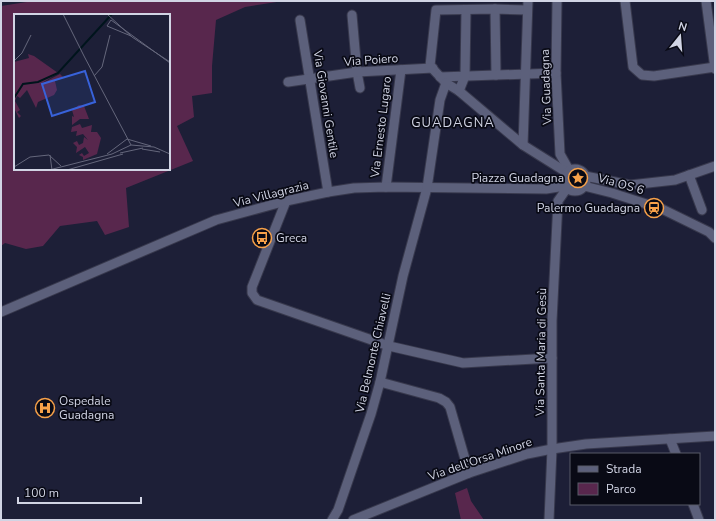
<svg xmlns="http://www.w3.org/2000/svg" width="716" height="521" viewBox="0 0 716 521" font-family="'Nunito Sans',sans-serif">
  <style>
    .green { fill: #58274d; fill-rule: evenodd }
    .lines { fill: none; stroke-linecap: round; stroke-linejoin: round }
    .minor-casing { stroke: #38394d; stroke-width: 11 }
    .minor { stroke: #5c607b; stroke-width: 9 }
    .labels { text-anchor: middle; stroke-width: 3.5; stroke-linejoin: round; paint-order: stroke }
    .street-label { font-size: 12px; fill: #d1d4e4; stroke: #090a15 }
    .poi-label { font-size: 12px; fill: #d1d4e4; stroke: #090a15; text-anchor: end }
    .neighbourhood-label { font-size: 13px; letter-spacing: 1px; fill: #d1d4e4; stroke: #090a15 }
    .inset-river { fill: none; stroke: #00141c; stroke-width: 2 }
    .inset-road { fill: none; stroke: #65677c; stroke-width: 1 }
    .view { fill: #3862da; fill-opacity: 0.15; stroke: #3862da; stroke-width: 2 }
    .inset-edge { fill: none; stroke: #d1d4e4; stroke-width: 2 }
  </style>
  <rect width="100%" height="100%" fill="#1d1f37"/>
  <g class="green">
    <path d="M 33,1 L 283,1 L 245,7 L 216,20 L 212,66 L 212,93 L 192,96 L 194,117 L 177,126 L 193,161 L 126,188 L 129,227 L 105,235 L 97,221 L 60,226 L 43,246 L 26,249 L 5,243 L 1,246 L 1,6 ZM 15,15 L 169,15 L 169,169 L 15,169 Z"/>
    <path d="M 467,488 L 471,501 L 484,520 L 461,520 L 455,493 Z"/>
  </g>
  <g class="lines">
    <defs>
      <g id="minor">
        <path d="M 557,1 L 556,73 L 560,154 L 569,170"/>
        <path d="M 625,1 L 633,67 L 642,75 L 654,76 L 715,67"/>
        <path d="M 706,1 L 715,69"/>
        <path d="M 495,9 L 496,75"/>
        <path d="M 527,10 L 495,9 L 436,10 L 430,66 L 446,83 L 459,91 L 523,145 L 566,172"/>
        <path d="M 352,15 L 357,72 L 360,88"/>
        <path d="M 300,20 L 328,192"/>
        <path d="M 440,77 L 556,73"/>
        <path d="M 288,82 L 357,72 L 433,68"/>
        <path d="M 459,91 L 465,76 L 466,10"/>
        <path d="M 523,145 L 528,1"/>
        <circle cx="575" cy="180" r="11"/>
        <path d="M 689,175 L 702,210"/>
        <path d="M 585,176 L 630,185 L 675,180 L 715,166"/>
        <path d="M 584,186 L 612,193 L 662,209 L 709,232 L 715,238"/>
        <path d="M 386,187 L 401,70"/>
        <path d="M 286,201 L 252,287 L 252,293 L 257,300 L 389,346 L 463,363 L 552,358"/>
        <path d="M 1,312 L 216,220 L 286,201 L 328,192 L 354,188 L 386,187 L 546,189 L 565,186"/>
        <path d="M 380,382 L 439,398 L 446,402 L 450,407 L 469,473"/>
        <path d="M 670,439 L 676,454"/>
        <path d="M 693,504 L 699,520"/>
        <path d="M 332,520 L 338,510 L 371,414 L 380,382 L 403,276 L 427,188 L 440,100 L 446,83"/>
        <path d="M 353,520 L 469,473 L 527,454 L 552,449 L 586,444 L 715,436"/>
        <path d="M 549,520 L 552,449 L 552,321 L 558,201 L 567,188"/>
      </g>
    </defs>
    <use href="#minor" class="minor-casing"/>
    <use href="#minor" class="minor"/>
  </g>
  <defs>
    <symbol id="sight-ring" viewBox="-11 -11 22 22"><circle r="9.5" fill="#090a15" stroke="#f7a149" stroke-width="1.5"/><path d="M0-6L1.8-2.2L6-1.7L2.9 1.2L3.7 5.4L0 3.3L-3.7 5.4L-2.9 1.2L-6-1.7L-1.8-2.2Z" fill="#f7a149"/></symbol>
    <symbol id="station-ring" viewBox="-11 -11 22 22"><circle r="9.5" fill="#090a15" stroke="#f7a149" stroke-width="1.5"/><path d="M-3-6H3Q5-6 5-4V2Q5 4 3 4L4.5 6H3L1.5 4h-3L-3 6H-4.5L-3 4Q-5 4-5 2V-4Q-5-6-3-6ZM-3.5-4v3h7v-3ZM-3.5 1v1.5H-2V1ZM2 1v1.5H3.5V1Z" fill="#f7a149"/></symbol>
    <symbol id="bus-ring" viewBox="-11 -11 22 22"><circle r="9.5" fill="#090a15" stroke="#f7a149" stroke-width="1.5"/><path d="M-5-6H5V4H4V6H2V4H-2V6H-4V4H-5ZM-3.5-4V0h7V-4ZM-3.5 1.2v1.5H-2V1.2ZM2 1.2v1.5H3.5V1.2Z" fill="#f7a149"/></symbol>
    <symbol id="hospital-ring" viewBox="-11 -11 22 22"><circle r="9.5" fill="#090a15" stroke="#f7a149" stroke-width="1.5"/><path d="M-5-5h3v3.5h4V-5h3V5h-3V1.5h-4V5h-3Z" fill="#f7a149"/></symbol>
  </defs>
  <g fill-rule="evenodd">
    <use href="#sight-ring" x="567" y="167" width="22" height="22"/>
    <use href="#station-ring" x="643" y="197" width="22" height="22"/>
    <use href="#bus-ring" x="251" y="227" width="22" height="22"/>
    <use href="#hospital-ring" x="34" y="397" width="22" height="22"/>
  </g>
  <g class="labels">
    <g class="street-label">
      <text transform="translate(371 60) rotate(-4)" y="4">Via Poiero</text>
      <text transform="translate(546 87) rotate(-92)" y="4">Via Guadagna</text>
      <text transform="translate(326 104) rotate(81)" y="4">Via Giovanni Gentile</text>
      <text transform="translate(381 127) rotate(-83)" y="4">Via Ernesto Lugaro</text>
      <text transform="translate(621 184) rotate(16)" y="4">Via OS 6</text>
      <text transform="translate(271 194) rotate(-14)" y="4">Via Villagrazia</text>
      <text transform="translate(541 352) rotate(-89)" y="4">Via Santa Maria di Gesù</text>
      <text transform="translate(373 353) rotate(-77)" y="4">Via Belmonte Chiavelli</text>
      <text transform="translate(480 459) rotate(-19)" y="4">Via dell'Orsa Minore</text>
    </g>
    <g class="poi-label">
      <text x="564" y="182">Piazza Guadagna</text>
      <text x="640" y="212">Palermo Guadagna</text>
      <text x="276" y="242" text-anchor="start">Greca</text>
      <text x="59" y="405" text-anchor="start">Ospedale<tspan x="59" dy="14">Guadagna</tspan></text>
    </g>
    <g class="neighbourhood-label">
      <text x="453" y="127">GUADAGNA</text>
    </g>
  </g>
  <g transform="translate(14 14)">
    <rect width="156" height="156" fill="#1d1f37"/>
    <path d="M 14,40 L 20,42 L 44,59 L 25,71 L 46,60 L 49,63 L 41,67 L 43,76 L 40,81 L 24,88 L 22,94 L 13,76 L 6,84 L 3,82 L 1,87 L 6,96 L 3,98 L 7,102 L 5,104 L 0,94 L 0,48 L 15,44 ZM 65,91 L 70,92 L 75,105 L 66,105 L 58,111 L 58,102 L 60,103 L 58,96 ZM 66,110 L 68,114 L 78,111 L 77,118 L 83,118 L 87,124 L 83,140 L 69,146 L 69,143 L 65,141 L 68,139 L 70,142 L 75,139 L 71,133 L 62,139 L 63,133 L 59,129 L 63,127 L 65,131 L 69,129 L 70,123 L 74,126 L 69,120 L 62,122 L 63,117 L 57,118 L 58,113 Z" fill="#58274d"/>
    <path class="inset-river" d="M 0,84 L 9,70 L 24,68 L 44,59 L 98,0"/>
    <path class="inset-road" d="M 49,0 L 70,42M 93,0 L 118,23 L 156,48M 97,6 L 156,49M 97,6 L 93,12 L 117,22M 70,42 L 117,131M 0,47 L 8,39 L 17,21M 80,62 L 88,53 L 96,21M 128,135 L 146,138M 106,139 L 129,134M 93,140 L 113,125 L 137,132M 35,141 L 47,152M 36,141 L 38,156M 0,153 L 16,143 L 35,141M 35,156 L 98,140 L 117,131 L 140,133 L 156,140M 53,156 L 109,140"/>
    <path class="view" d="M 71,57 L 81,88 L 38,102 L 28,70 Z"/>
    <rect width="156" height="156" class="inset-edge"/>
  </g>
  <rect width="716" height="521" fill="none" stroke="#d1d4e4" stroke-width="4"/>
  <rect x="570" y="453" width="130" height="52" fill="#090a15" stroke="#595b68"/>
  <rect x="578" y="466" width="20" height="6" fill="#5c607b" stroke="#595b68"/>
  <text x="606" y="473" font-size="12" fill="#d1d4e4">Strada</text>
  <rect x="578" y="483" width="20" height="12" fill="#58274d" stroke="#595b68"/>
  <text x="606" y="493" font-size="12" fill="#d1d4e4">Parco</text>
  <g transform="translate(680 36) rotate(17)" stroke="#090a15" stroke-width="3" paint-order="stroke">
  <path d="M0-3L7 15L0 10L-7 15Z" fill="#d1d4e4"/>
  <text y="-6" font-size="11" font-weight="bold" text-anchor="middle" fill="#d1d4e4">N</text>
  </g>
  <path d="M18 497v6h123v-6" fill="none" stroke="#d1d4e4" stroke-width="2"/>
  <text x="24" y="497" font-size="12" fill="#d1d4e4" stroke="#090a15" stroke-width="3" paint-order="stroke">100 m</text>
</svg>
